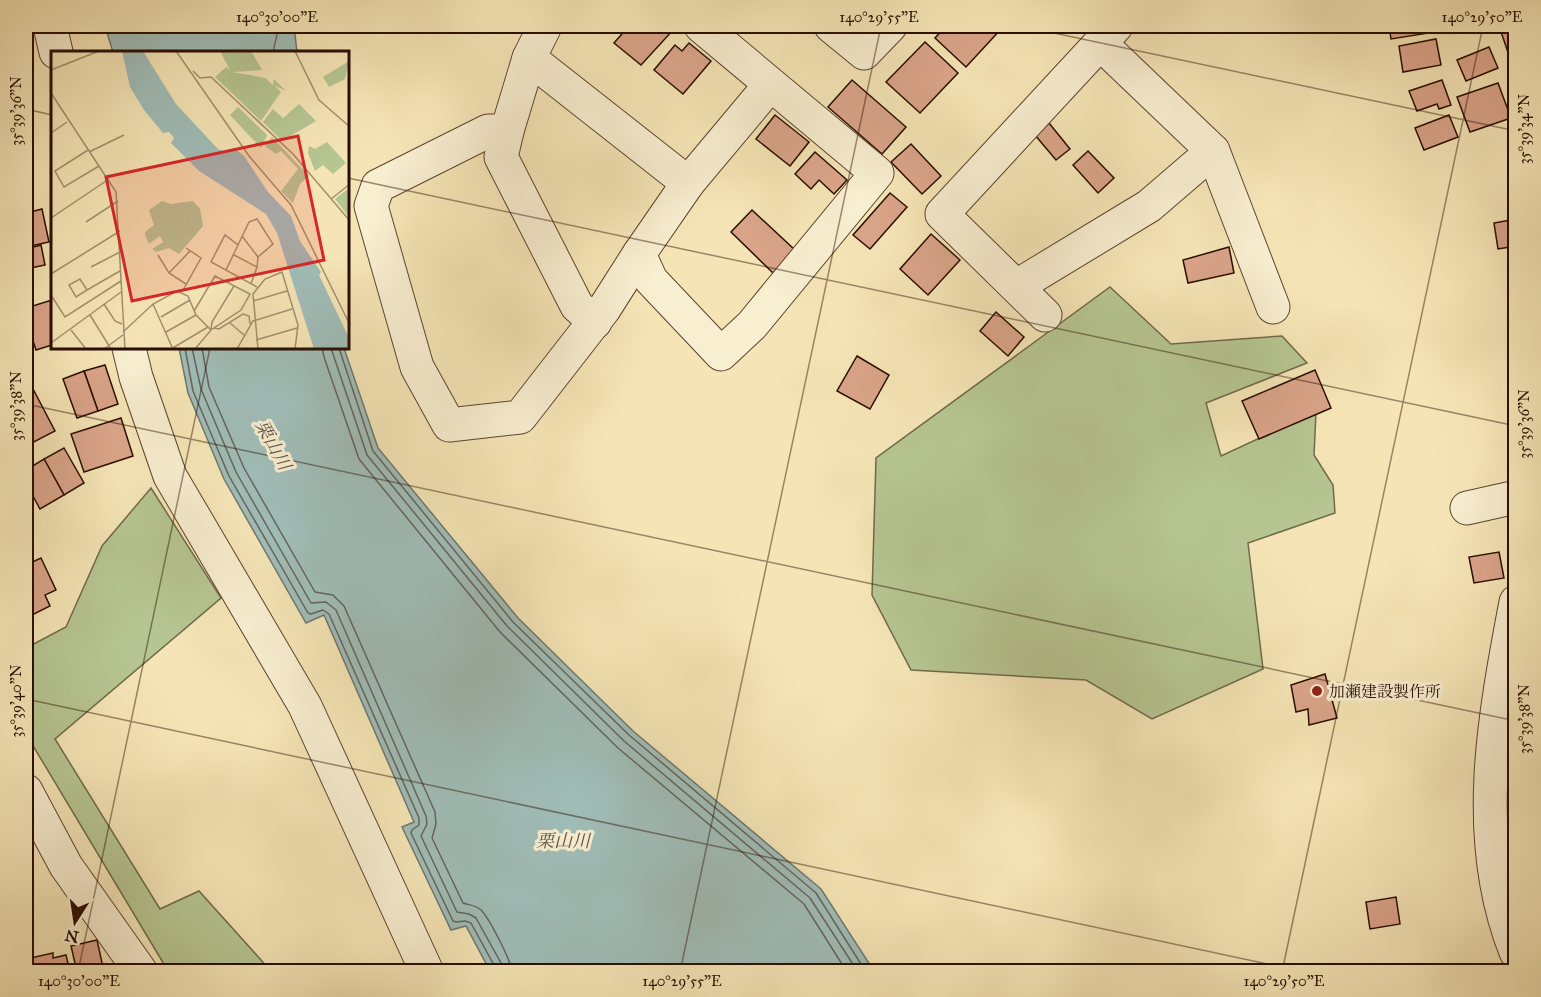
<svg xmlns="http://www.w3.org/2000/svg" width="1541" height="997" viewBox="0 0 1541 997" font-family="'IM FELL Great Primer','Noto Serif JP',serif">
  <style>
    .green { fill: #b6c692; stroke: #706a49; stroke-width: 1.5 }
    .water { fill: #a0bdb8; stroke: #70776e; stroke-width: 1.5 }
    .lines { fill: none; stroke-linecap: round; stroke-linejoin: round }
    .shore { stroke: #64655c; stroke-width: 1.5 }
    .building { fill: #daa489; stroke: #290d00; stroke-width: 1.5 }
    .minor-casing { stroke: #5c432e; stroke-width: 35 }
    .minor { stroke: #f8eed0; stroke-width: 33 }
    .ticks { fill: none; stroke: #290d00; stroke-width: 1.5; stroke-opacity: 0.45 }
    .poi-dot { fill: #8f2418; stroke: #f8eed0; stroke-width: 2 }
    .labels { text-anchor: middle; stroke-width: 6; stroke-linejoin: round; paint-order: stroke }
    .poi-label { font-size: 16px; fill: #290d00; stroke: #f8eed0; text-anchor: start }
    .water-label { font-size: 18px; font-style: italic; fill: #59534a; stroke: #f8eed0 }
    .inset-road { fill: none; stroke: #a38f6d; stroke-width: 1.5 }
    .view { fill: #d62828; fill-opacity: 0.15; stroke: #d62828; stroke-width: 3 }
    .inset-edge { fill: none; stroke: #290d00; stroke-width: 3 }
    .neatline { fill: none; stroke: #290d00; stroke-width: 2 }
    .ticks-label { font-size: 15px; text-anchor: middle; fill: #290d00 }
  </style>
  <rect width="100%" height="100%" fill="#f5e5b6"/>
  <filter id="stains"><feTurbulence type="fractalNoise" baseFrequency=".00333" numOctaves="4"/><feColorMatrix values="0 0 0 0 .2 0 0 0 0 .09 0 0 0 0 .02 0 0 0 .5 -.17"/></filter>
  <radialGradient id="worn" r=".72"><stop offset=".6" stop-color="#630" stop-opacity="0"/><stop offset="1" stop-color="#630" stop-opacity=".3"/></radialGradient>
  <g class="green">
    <path d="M 1110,287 L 1171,344 L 1282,336 L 1307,363 L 1206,403 L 1221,456 L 1316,412 L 1314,455 L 1333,485 L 1335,513 L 1248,543 L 1263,669 L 1152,719 L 1086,680 L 911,670 L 872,595 L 876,458 Z"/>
    <path d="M 151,488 L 221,598 L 55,739 L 160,909 L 199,891 L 270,970 L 268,971 L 168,971 L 26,734 L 26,648 L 66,627 L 102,546 Z"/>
  </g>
  <g class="water">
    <path d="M 105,26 L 294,26 L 297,52 L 113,52 Z"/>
    <path d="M 179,348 L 344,348 L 378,448 L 518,618 L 633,731 L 821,889 L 874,971 L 490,971 L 466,926 L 451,930 L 402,827 L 414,822 L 324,615 L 306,623 L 224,479 L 188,393 Z"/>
  </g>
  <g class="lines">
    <g class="shore">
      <path d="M 185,348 L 193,391 L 229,476 L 308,613 L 311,614 L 323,610 L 329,614 L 419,818 L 419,825 L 412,830 L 411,833 L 453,921 L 456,922 L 465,921 L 471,923 L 495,967 L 495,972"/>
      <path d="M 192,348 L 201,389 L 236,472 L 311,603 L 326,602 L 336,610 L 426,816 L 427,824 L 421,836 L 457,912 L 469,914 L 476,918 L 501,963 L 503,972"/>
      <path d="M 202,348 L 209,387 L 244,468 L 315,592 L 333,595 L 344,606 L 435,812 L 436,824 L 432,838 L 463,903 C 469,905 475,905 481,910 C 489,918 511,960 512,972"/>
      <path d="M 322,348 L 324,357 L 359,459 L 500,632 L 618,748 L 804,904 L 847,972"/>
      <path d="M 331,348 L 367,455 L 507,626 L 624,741 L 810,898 L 858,972"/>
      <path d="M 339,348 L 373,451 L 513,622 L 629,735 L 816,893 L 866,972"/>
    </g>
  </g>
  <g class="building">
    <path d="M 629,26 L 672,26 L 675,28 L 641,65 L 614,43 Z"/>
    <path d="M 946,26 L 1000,26 L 1002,28 L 966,67 L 935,38 Z"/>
    <path d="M 1389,26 L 1427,26 L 1429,33 L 1391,39 Z"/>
    <path d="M 1499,26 L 1516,26 L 1516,63 L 1512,64 Z"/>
    <path d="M 1436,39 L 1441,65 L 1403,72 L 1399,46 Z"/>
    <path d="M 925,42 L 958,73 L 920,113 L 886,82 Z"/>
    <path d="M 689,43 L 711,61 L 683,94 L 654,70 L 675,45 L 682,51 Z"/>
    <path d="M 1489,47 L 1498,68 L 1466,81 L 1457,60 Z"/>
    <path d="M 852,80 L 906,127 L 882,154 L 828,107 Z"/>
    <path d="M 1442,80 L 1451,105 L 1439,109 L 1437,104 L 1417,111 L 1409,91 Z"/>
    <path d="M 1498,83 L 1511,118 L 1470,132 L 1457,97 Z"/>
    <path d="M 775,115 L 809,142 L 790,166 L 756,139 Z"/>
    <path d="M 1449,115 L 1458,137 L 1424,150 L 1415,128 Z"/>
    <path d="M 1049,123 L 1070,149 L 1056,160 L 1035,135 Z"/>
    <path d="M 911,144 L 941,176 L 922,194 L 891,162 Z"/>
    <path d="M 1088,151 L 1114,178 L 1098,193 L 1073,165 Z"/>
    <path d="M 815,152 L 847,180 L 834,194 L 819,180 L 811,189 L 795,174 Z"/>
    <path d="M 890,193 L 907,207 L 870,249 L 853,235 Z"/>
    <path d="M 42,209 L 49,242 L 26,247 L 26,213 Z"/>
    <path d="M 752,210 L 795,250 L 773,273 L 731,232 Z"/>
    <path d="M 1516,219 L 1516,246 L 1498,249 L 1494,223 Z"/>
    <path d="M 931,234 L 960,260 L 928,295 L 900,269 Z"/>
    <path d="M 41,245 L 45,265 L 26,269 L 26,249 Z"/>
    <path d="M 1229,247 L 1234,273 L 1188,283 L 1183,260 Z"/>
    <path d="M 52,300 L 52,345 L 36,350 L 26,319 L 26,308 Z"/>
    <path d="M 996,312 L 1024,337 L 1008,356 L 980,331 Z"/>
    <path d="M 857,356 L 889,375 L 870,409 L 837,391 Z"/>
    <path d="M 105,365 L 118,404 L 98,411 L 84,371 Z"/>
    <path d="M 1315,370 L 1331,408 L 1259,439 L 1242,401 Z"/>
    <path d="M 84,371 L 98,411 L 77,418 L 63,379 Z"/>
    <path d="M 32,387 L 55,431 L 26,446 L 26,391 Z"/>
    <path d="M 121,418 L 133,456 L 84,472 L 71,434 Z"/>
    <path d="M 64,448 L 84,483 L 64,495 L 44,459 Z"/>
    <path d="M 44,459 L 64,495 L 40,509 L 26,483 L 26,470 Z"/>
    <path d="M 1499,552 L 1504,578 L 1474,583 L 1469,557 Z"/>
    <path d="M 41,558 L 56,590 L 45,595 L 50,606 L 26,618 L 26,565 Z"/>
    <path d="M 1325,674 L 1337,718 L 1309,725 L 1308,709 L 1296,712 L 1291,685 Z"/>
    <path d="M 1396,897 L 1400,924 L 1370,929 L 1366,902 Z"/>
    <path d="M 97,940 L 104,972 L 77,972 L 71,946 Z"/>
    <path d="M 53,953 L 53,958 L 66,955 L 70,972 L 26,972 L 26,959 Z"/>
  </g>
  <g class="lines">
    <defs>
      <g id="minor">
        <path d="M 50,26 L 56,52"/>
        <path d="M 545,26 L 529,58 L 688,183"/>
        <path d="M 701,26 L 877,173 L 752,325 L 721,354 L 651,280 L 639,254 L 688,183 L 770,85"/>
        <path d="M 831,26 L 864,53 L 890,26"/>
        <path d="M 1101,44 L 1213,151 L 1273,307"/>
        <path d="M 529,58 L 507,131 L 488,131 L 378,186 L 371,206 L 417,367 L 449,425 L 520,417 L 604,309 L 639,254"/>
        <path d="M 507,131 L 501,157 L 577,306 L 595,322"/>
        <path d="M 1017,286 L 1149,206 L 1213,151"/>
        <path d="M 1045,315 L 942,214 L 1116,26"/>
        <path d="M 129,348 L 136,377 L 170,476 L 305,706 L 427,972"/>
        <path d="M 1467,508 L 1516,497"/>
        <path d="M 1516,602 C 1494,718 1471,839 1516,952"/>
        <path d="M 26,791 L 66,866 L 141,972"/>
      </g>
    </defs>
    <use href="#minor" class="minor-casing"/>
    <use href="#minor" class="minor"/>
  </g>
  <path class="ticks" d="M 1021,26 L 1516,131M 273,52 L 279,26M 26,109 L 52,115M 348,178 L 1516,426M 26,404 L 1516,721M 26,699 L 1305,972M 78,972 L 210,348M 680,972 L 881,26M 1282,972 L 1483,26"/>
  <circle class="poi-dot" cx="1317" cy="691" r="6"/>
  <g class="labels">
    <g class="poi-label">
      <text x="1329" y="697">加瀬建設製作所</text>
    </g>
    <g class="water-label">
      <text transform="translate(273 445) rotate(61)" y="6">栗山川</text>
      <text x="563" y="847">栗山川</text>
    </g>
  </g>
  <g transform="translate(51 51)">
    <rect width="298" height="298" fill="#f5e5b6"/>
    <path d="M 169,0 L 200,0 L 211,19 L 181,21 L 214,27 L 222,34 L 223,28 L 235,40 L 223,34 L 230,41 L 210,70 L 164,26 L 175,16 L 179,19 ZM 298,10 L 294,28 L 278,36 L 272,26 ZM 248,53 L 265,70 L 231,90 L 212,71 L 222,58 L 232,67 ZM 187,56 L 216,84 L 210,97 L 179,64 ZM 221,86 L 258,125 L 249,133 L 242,152 L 230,140 L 247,118 L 230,100 L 225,103 L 214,95 ZM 276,91 L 295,112 L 282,123 L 272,114 L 264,120 L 257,102 L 258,95 L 264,98 ZM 298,137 L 298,166 L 284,148 ZM 111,150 L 120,153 L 142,150 L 149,158 L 152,175 L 128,203 L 118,197 L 105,201 L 101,198 L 112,191 L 109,185 L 98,193 L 94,184 L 94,181 L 103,174 L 98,159 Z" fill="#b6c692"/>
    <path d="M 92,0 L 125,53 L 167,98 L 175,101 L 183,97 L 193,105 L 217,141 L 240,165 L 249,190 L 270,221 L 268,224 L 298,287 L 298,298 L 263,298 L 226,182 L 215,163 L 148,120 L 120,92 L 123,87 L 118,81 L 112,82 L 93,59 L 79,36 L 71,0 Z" fill="#a0bdb8"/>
    <path class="inset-road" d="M 125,0 L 198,105 L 240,154 L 299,274M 244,0 L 268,49 L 299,76M 0,19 L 48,0M 142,20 L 149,27 L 160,26 L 242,103 L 299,170M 0,42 L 65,141 L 74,298M 0,82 L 16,71M 37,99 L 4,120 L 13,136 L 48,115M 38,101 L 73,84M 280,148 L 299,133M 0,167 L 58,128M 35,171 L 67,150M 191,185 L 207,206M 187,194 L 198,171 L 206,168 L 222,193 L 207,206 L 206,216M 107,204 L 118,222 L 135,233M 183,204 L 206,216 L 200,233M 40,216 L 69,201M 175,219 L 187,194 L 174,184 L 160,211 L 206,236M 118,222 L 139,200M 0,223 L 69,180M 36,239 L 29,228 L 18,234 L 25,246 L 36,239 L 69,220M 131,241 L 150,207 L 135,197M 0,244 L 14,266 L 70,230M 202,250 L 236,240M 53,253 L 64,270 L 71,273M 102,253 L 121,296M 143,260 L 164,225 L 199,243 L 190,259 L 160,279 L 144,298M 39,264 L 60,298M 110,266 L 139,249M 179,272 L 193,284M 163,277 L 168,278 L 192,263 L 198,265 L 199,273M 20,279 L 35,298M 160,279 L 161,271 L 183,235M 72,281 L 102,253 L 126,240 L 137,245 L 145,264 L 160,279M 115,281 L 145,264M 205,289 L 246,277M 0,292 L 70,241M 53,298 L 72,284M 120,298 L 157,276M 186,298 L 202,270 L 241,258M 207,298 L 202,243 L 214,228 L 231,221 L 247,274 L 244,298"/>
    <path class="view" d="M 247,85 L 273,209 L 81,250 L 55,126 Z"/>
    <rect width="298" height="298" class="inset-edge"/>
  </g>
  <rect width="1541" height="997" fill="none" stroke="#f5e5b6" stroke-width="66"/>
  <g transform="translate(75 922) rotate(192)" stroke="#f8eed0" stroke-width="4.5" paint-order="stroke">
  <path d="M0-4.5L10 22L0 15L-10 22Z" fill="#290d00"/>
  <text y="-9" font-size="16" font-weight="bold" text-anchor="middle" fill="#290d00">N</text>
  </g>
  <rect x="33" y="33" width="1475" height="931" class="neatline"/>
  <g class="ticks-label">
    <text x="277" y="22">140°30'00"E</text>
    <text x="879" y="22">140°29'55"E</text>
    <text x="1482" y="22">140°29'50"E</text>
    <text transform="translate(16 111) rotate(-90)" y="5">35°39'36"N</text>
    <text transform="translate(1524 129) rotate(-90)" y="5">35°39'34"N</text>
    <text transform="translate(16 406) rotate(-90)" y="5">35°39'38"N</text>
    <text transform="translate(1524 424) rotate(-90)" y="5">35°39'36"N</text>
    <text transform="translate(16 701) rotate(-90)" y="5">35°39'40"N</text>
    <text transform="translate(1524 719) rotate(-90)" y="5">35°39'38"N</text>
    <text x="79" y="986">140°30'00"E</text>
    <text x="682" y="986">140°29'55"E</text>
    <text x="1284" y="986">140°29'50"E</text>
  </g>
  <rect width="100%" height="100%" filter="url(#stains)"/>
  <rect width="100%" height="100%" fill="url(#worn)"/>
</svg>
